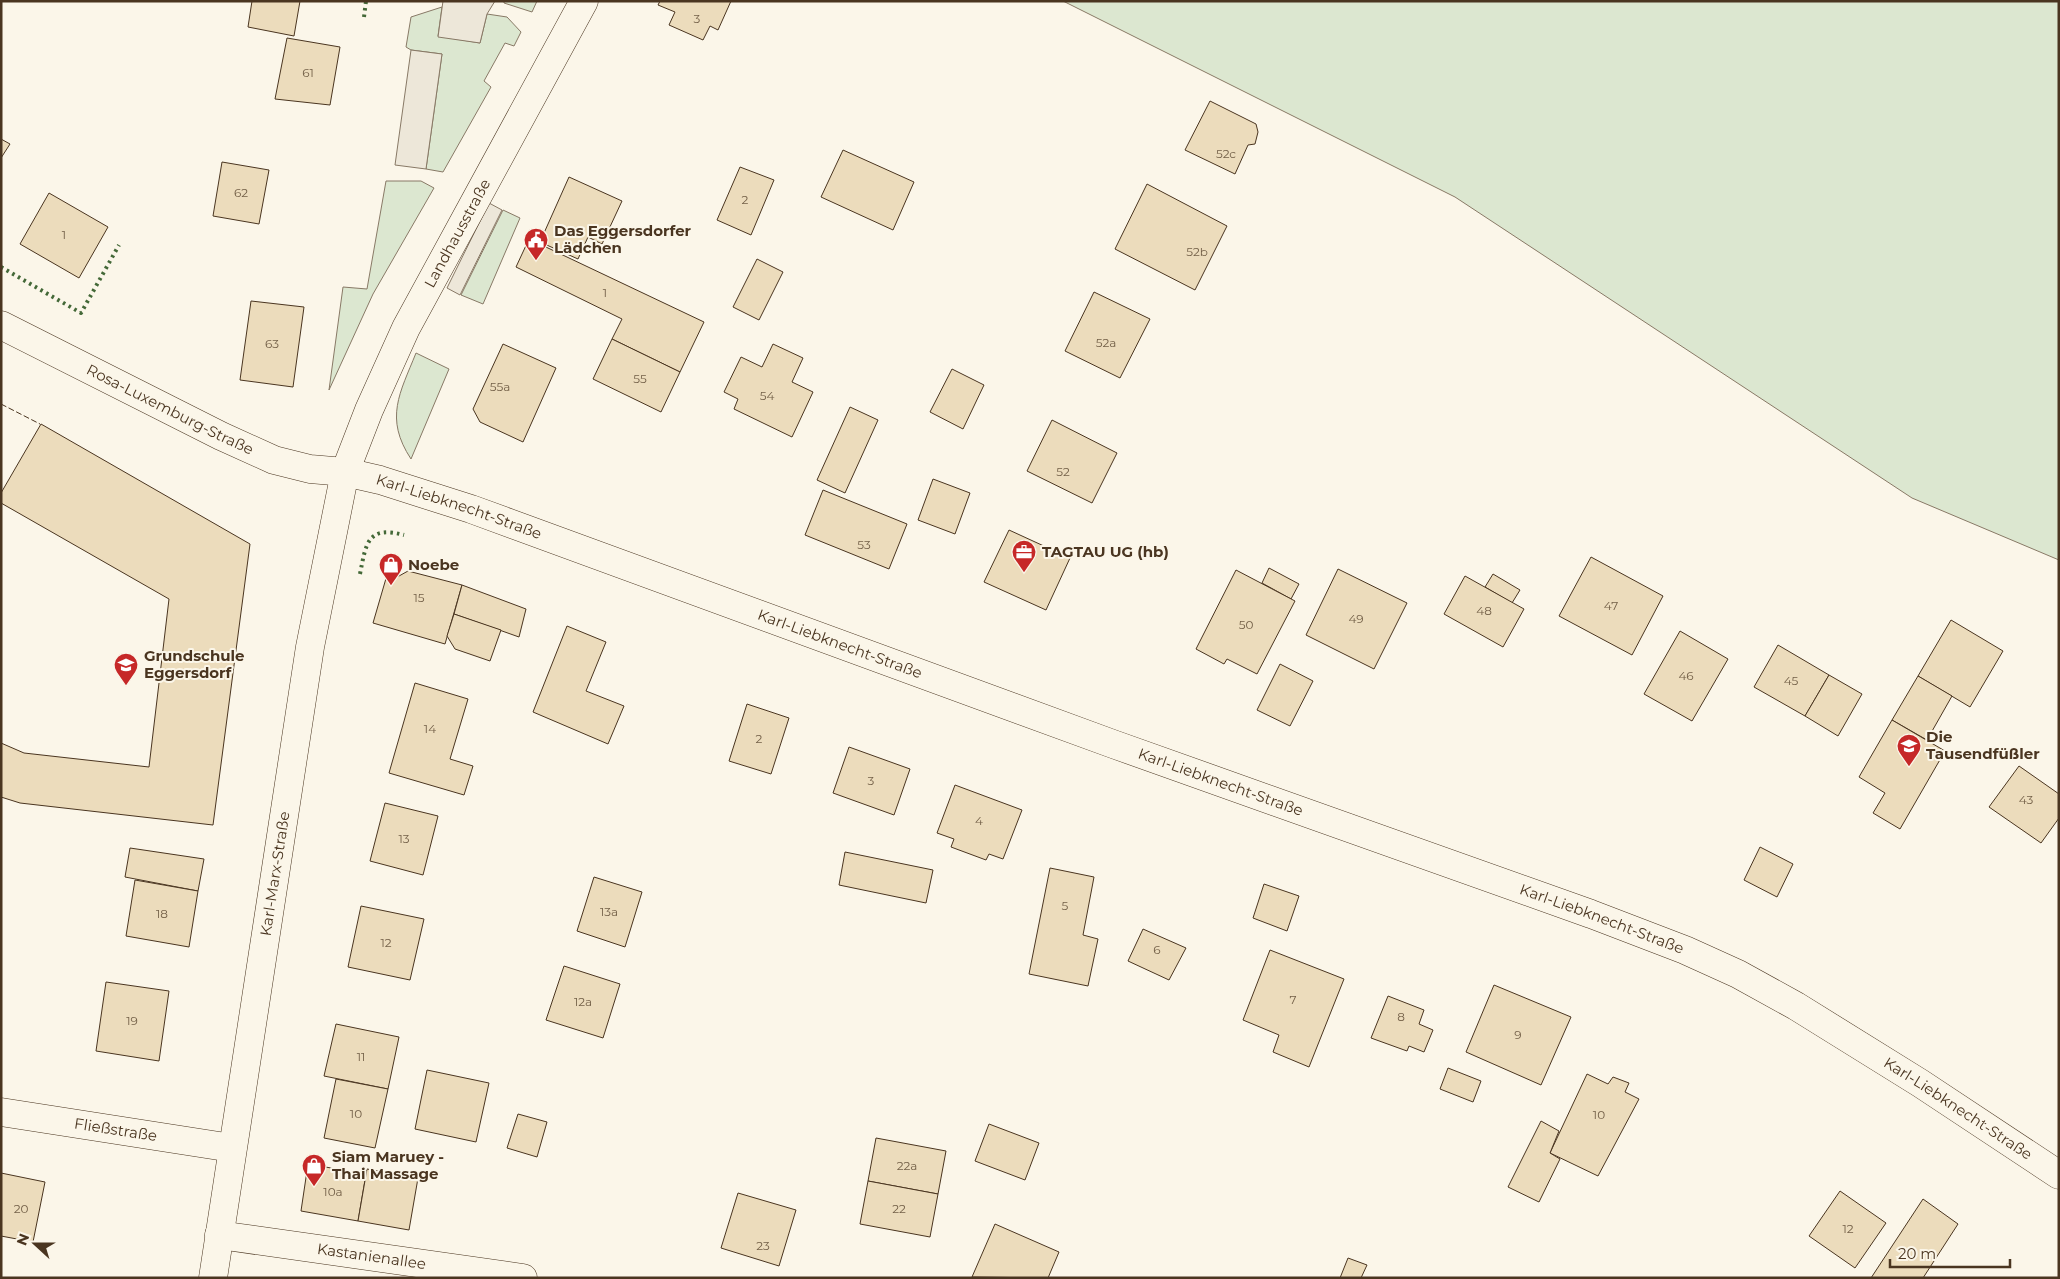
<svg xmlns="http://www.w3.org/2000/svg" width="2060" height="1279" viewBox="0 0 2060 1279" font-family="Montserrat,sans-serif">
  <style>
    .green { fill: #dce7d0; stroke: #887966 }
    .parking { fill: #ede7d9; stroke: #887966 }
    .building { fill: #ecdcbc; stroke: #4a3520 }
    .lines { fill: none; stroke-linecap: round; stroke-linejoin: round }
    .minor-casing { stroke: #4a3520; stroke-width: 29 }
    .tertiary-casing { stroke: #4a3520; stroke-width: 29 }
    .minor { stroke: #fbf6e9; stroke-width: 28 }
    .tertiary { stroke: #fbf6e9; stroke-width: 28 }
    .hedge { stroke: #436837; stroke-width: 4; stroke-dasharray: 2.5 4; stroke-linecap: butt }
    .fence { stroke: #4a3520; stroke-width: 1; stroke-dasharray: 6 2.5; stroke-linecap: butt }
    .labels { text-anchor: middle; stroke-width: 4; stroke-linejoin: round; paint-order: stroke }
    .number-label { font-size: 12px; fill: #725f47 }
    .poi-label { font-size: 15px; font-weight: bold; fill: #4a3520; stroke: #fbf6e9; text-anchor: start }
    .street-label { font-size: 15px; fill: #4a3520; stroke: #fbf6e9 }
  </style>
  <rect width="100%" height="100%" fill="#fbf6e9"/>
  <g class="green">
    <path d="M 504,1 L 537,1 L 532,12 L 504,3 Z"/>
    <path d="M 1063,1 L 2059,1 L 2059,560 L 1912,498 L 1455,197 Z"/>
    <path d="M 442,7 L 438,36 L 480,43 L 487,14 L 507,17 L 521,32 L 514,46 L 505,43 L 484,81 L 491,87 L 443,172 L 426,169 L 442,54 L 411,50 L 406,47 L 411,17 Z"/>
    <path d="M 386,181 L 421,181 L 434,188 L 373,294 L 329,390 L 343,287 L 367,289 Z"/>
    <path d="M 503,210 L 520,218 L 483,304 L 461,295 Z"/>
    <path d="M 416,353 L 449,369 L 411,459 C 384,418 400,393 416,353 Z"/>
  </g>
  <g class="parking">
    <path d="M 443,1 L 495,1 L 487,14 L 480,43 L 438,37 Z"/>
    <path d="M 411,50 L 442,54 L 426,169 L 395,165 Z"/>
    <path d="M 489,203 L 502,210 L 460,295 L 447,288 Z"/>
  </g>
  <g class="building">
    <path d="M 252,1 L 300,1 L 294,36 L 248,27 Z"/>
    <path d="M 660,1 L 731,1 L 718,30 L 710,26 L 703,40 L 669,25 L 675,12 L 658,5 Z"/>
    <path d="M 287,38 L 340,47 L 330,105 L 275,99 Z"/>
    <path d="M 1210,101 L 1256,124 L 1258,132 L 1255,144 L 1248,145 L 1235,174 L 1185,150 Z"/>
    <path d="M 1,139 L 10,144 L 1,158 Z"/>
    <path d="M 843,150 L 914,182 L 893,230 L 821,197 Z"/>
    <path d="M 222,162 L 269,170 L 259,224 L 213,216 Z"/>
    <path d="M 740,167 L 774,180 L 751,235 L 717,220 Z"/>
    <path d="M 569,177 L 622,201 L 602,244 L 588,237 L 578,259 L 540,242 Z"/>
    <path d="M 1147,184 L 1227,226 L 1195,290 L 1115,249 Z"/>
    <path d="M 49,193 L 108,227 L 79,278 L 20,244 Z"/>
    <path d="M 529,239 L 704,322 L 680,372 L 612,339 L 622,319 L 516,267 Z"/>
    <path d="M 757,259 L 783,272 L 759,320 L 733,307 Z"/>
    <path d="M 1094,292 L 1150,319 L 1120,378 L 1065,351 Z"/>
    <path d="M 251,301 L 304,307 L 293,387 L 240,380 Z"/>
    <path d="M 612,339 L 680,372 L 661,412 L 593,379 Z"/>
    <path d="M 503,344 L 556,368 L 523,442 L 480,422 L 473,409 Z"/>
    <path d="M 773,344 L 803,358 L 792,382 L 813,392 L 792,437 L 734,409 L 738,399 L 724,392 L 741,357 L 762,367 Z"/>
    <path d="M 952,369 L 984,385 L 963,429 L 930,412 Z"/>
    <path d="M 850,407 L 878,420 L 845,493 L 817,480 Z"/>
    <path d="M 1052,420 L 1117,453 L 1092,503 L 1027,471 Z"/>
    <path d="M 41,424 L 250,544 L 213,825 L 20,803 L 1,797 L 1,743 L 24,753 L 149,767 L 169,599 L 1,503 L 1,493 Z"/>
    <path d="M 933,479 L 970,493 L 955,534 L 918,520 Z"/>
    <path d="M 823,490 L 907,524 L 889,569 L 805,535 Z"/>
    <path d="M 1009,530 L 1070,558 L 1046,610 L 984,582 Z"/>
    <path d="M 1591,557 L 1663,596 L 1632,655 L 1559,616 Z"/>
    <path d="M 1269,568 L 1299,584 L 1291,599 L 1262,583 Z"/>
    <path d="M 1338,569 L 1407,603 L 1374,669 L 1306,635 Z"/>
    <path d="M 1236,570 L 1295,601 L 1257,674 L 1227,659 L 1224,664 L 1196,649 Z"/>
    <path d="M 408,571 L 462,585 L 445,644 L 373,623 L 387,575 L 399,576 Z"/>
    <path d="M 1493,574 L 1520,590 L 1512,603 L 1485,587 Z"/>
    <path d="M 1465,576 L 1524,609 L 1503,647 L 1444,614 Z"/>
    <path d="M 462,585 L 526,609 L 519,637 L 454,614 Z"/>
    <path d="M 454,614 L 501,630 L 490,661 L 455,649 L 447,636 Z"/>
    <path d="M 1951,620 L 2003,651 L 1970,707 L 1918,676 Z"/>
    <path d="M 567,626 L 606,642 L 586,691 L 624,706 L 608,744 L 533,712 Z"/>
    <path d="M 1680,631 L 1728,659 L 1692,721 L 1644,694 Z"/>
    <path d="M 1778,645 L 1829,675 L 1805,716 L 1754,687 Z"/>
    <path d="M 1280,664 L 1313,681 L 1290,726 L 1257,710 Z"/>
    <path d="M 1829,675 L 1862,694 L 1838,736 L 1805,716 Z"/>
    <path d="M 1918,676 L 1952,696 L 1927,740 L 1892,720 Z"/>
    <path d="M 415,683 L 468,699 L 450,759 L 473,766 L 464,795 L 389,773 Z"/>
    <path d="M 747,704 L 789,718 L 771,774 L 729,761 Z"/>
    <path d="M 1892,720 L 1945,751 L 1900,829 L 1873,813 L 1885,793 L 1859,777 Z"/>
    <path d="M 849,747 L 910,769 L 894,815 L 833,793 Z"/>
    <path d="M 2019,766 L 2059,794 L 2059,818 L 2041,843 L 1989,807 Z"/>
    <path d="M 955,785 L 1022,810 L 1003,859 L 989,854 L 986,860 L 951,847 L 954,839 L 937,833 Z"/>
    <path d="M 385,803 L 438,816 L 423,875 L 370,861 Z"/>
    <path d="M 1760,847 L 1793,864 L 1777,897 L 1744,880 Z"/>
    <path d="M 130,848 L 204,859 L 198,891 L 125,877 Z"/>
    <path d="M 845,852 L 933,870 L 926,903 L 839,885 Z"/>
    <path d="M 1050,868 L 1094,877 L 1083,935 L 1098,939 L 1088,986 L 1029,974 Z"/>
    <path d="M 594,877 L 642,892 L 625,947 L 577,931 Z"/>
    <path d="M 135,880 L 198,891 L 189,947 L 126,936 Z"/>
    <path d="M 1264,884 L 1299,896 L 1287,931 L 1253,918 Z"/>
    <path d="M 361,906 L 424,919 L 410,980 L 348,967 Z"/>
    <path d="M 1143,929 L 1186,948 L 1169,980 L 1128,961 Z"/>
    <path d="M 1270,950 L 1344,979 L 1309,1067 L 1273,1052 L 1279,1035 L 1243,1020 Z"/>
    <path d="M 564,966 L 620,984 L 603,1038 L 546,1020 Z"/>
    <path d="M 106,982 L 169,991 L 159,1061 L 96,1051 Z"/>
    <path d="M 1494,985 L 1571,1017 L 1541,1085 L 1466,1052 Z"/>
    <path d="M 1388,996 L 1424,1010 L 1419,1024 L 1433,1030 L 1424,1052 L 1409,1046 L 1407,1051 L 1371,1038 Z"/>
    <path d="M 336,1024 L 399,1037 L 388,1089 L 324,1076 Z"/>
    <path d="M 1448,1068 L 1481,1081 L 1473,1102 L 1440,1089 Z"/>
    <path d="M 427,1070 L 489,1083 L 476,1142 L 415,1129 Z"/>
    <path d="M 1587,1074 L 1608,1084 L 1613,1077 L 1629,1083 L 1625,1092 L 1639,1099 L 1598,1176 L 1550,1153 Z"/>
    <path d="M 336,1079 L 388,1089 L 375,1148 L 324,1138 Z"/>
    <path d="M 518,1114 L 547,1122 L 537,1157 L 507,1148 Z"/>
    <path d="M 1541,1121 L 1559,1131 L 1550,1153 L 1560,1159 L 1539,1202 L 1508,1187 Z"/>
    <path d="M 989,1124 L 1039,1143 L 1025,1180 L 975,1161 Z"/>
    <path d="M 876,1138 L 946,1151 L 938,1194 L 868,1181 Z"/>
    <path d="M 308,1164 L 366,1174 L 358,1221 L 301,1211 Z"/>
    <path d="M 367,1169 L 418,1178 L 409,1230 L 358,1221 Z"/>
    <path d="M 1,1173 L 45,1182 L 33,1242 L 1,1236 Z"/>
    <path d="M 868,1181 L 938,1194 L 930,1237 L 860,1224 Z"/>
    <path d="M 1840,1191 L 1886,1223 L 1855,1268 L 1809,1236 Z"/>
    <path d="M 738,1193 L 796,1210 L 779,1266 L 721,1248 Z"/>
    <path d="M 1923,1199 L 1958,1224 L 1923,1278 L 1871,1278 Z"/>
    <path d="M 995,1224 L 1059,1252 L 1048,1278 L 972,1277 Z"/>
    <path d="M 1348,1258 L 1367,1265 L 1361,1278 L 1340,1278 Z"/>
  </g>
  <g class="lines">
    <defs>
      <g id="minor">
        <path id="s1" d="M 1,325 L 221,436 L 274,460 L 310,469 L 345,472 L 380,480 L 471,509 L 1113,744 L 1591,914 L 1685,950 L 1738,974 L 1796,1006 L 1920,1083 L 2059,1175"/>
        <path id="s2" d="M 1,1112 L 232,1148"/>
        <path id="s3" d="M 219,1235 L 523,1278"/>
      </g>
      <g id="tertiary">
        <path id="s4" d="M 213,1278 L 310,647 L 345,472 L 369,410 L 406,328 L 584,1"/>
      </g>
    </defs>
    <use href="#minor" class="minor-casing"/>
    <use href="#tertiary" class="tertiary-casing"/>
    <use href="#minor" class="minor"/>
    <use href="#tertiary" class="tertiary"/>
    <g class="hedge">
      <path d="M 364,17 L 366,1"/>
      <path d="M 1,267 L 81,313 L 119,245"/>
      <path d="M 360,574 C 366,544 367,525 404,535"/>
    </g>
    <path class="fence" d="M 1,404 L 40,424"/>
  </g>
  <defs>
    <symbol id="civic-pin" viewBox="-11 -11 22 30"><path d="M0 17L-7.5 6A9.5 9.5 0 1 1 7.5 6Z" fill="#c62828" stroke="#fbf6e9"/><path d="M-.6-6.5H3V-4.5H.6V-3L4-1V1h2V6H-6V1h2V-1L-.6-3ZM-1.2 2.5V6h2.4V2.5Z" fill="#fff"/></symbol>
    <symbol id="office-pin" viewBox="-11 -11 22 30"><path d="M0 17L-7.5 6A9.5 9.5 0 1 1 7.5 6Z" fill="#c62828" stroke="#fbf6e9"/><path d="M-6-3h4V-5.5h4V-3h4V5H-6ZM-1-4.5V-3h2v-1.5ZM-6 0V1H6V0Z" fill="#fff"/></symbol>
    <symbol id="shop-pin" viewBox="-11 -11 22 30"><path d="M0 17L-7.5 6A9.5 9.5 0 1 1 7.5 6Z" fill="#c62828" stroke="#fbf6e9"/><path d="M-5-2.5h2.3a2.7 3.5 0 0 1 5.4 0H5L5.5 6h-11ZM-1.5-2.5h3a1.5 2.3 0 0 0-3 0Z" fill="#fff"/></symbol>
    <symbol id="school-pin" viewBox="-11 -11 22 30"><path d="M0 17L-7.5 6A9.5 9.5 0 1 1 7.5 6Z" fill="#c62828" stroke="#fbf6e9"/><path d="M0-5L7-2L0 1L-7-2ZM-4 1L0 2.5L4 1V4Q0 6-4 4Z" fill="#fff"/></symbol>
  </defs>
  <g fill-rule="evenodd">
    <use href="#civic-pin" x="522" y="226" width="28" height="38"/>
    <use href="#office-pin" x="1010" y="538" width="28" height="38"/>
    <use href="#shop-pin" x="377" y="551" width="28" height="38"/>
    <use href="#school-pin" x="112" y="651" width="28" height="38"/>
    <use href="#school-pin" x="1895" y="732" width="28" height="38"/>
    <use href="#shop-pin" x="300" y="1152" width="28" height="38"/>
  </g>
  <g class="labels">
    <g class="number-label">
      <text x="697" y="23">3</text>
      <text x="308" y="77">61</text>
      <text x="1226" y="158">52c</text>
      <text x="241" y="197">62</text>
      <text x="745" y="204">2</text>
      <text x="64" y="239">1</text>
      <text x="1197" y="256">52b</text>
      <text x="605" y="297">1</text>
      <text x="1106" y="347">52a</text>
      <text x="272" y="348">63</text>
      <text x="640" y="383">55</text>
      <text x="500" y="391">55a</text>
      <text x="767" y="400">54</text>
      <text x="1063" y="476">52</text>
      <text x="864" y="549">53</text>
      <text x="419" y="602">15</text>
      <text x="1611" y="610">47</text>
      <text x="1484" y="615">48</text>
      <text x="1356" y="623">49</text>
      <text x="1246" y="629">50</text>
      <text x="1686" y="680">46</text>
      <text x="1791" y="685">45</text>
      <text x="430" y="733">14</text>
      <text x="759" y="743">2</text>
      <text x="871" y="785">3</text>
      <text x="2026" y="804">43</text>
      <text x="979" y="825">4</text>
      <text x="404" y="843">13</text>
      <text x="1065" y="910">5</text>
      <text x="609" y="916">13a</text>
      <text x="162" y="918">18</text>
      <text x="386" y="947">12</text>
      <text x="1157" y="954">6</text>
      <text x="1293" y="1004">7</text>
      <text x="583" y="1006">12a</text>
      <text x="1401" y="1021">8</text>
      <text x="132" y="1025">19</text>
      <text x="1518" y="1039">9</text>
      <text x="361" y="1061">11</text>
      <text x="356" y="1118">10</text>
      <text x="1599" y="1119">10</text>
      <text x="907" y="1170">22a</text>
      <text x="333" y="1196">10a</text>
      <text x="21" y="1213">20</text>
      <text x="899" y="1213">22</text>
      <text x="1848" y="1233">12</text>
      <text x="763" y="1250">23</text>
    </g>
    <g class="poi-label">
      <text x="554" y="236">Das Eggersdorfer<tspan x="554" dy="17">Lädchen</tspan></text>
      <text x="1042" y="557">TAGTAU UG (hb)</text>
      <text x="408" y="570">Noebe</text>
      <text x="144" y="661">Grundschule<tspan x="144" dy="17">Eggersdorf</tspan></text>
      <text x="1926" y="742">Die<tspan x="1926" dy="17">Tausendfüßler</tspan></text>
      <text x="332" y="1162">Siam Maruey -<tspan x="332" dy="17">Thai Massage</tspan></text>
    </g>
    <g class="street-label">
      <text dy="5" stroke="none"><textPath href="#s4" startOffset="1081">Landhausstraße</textPath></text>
      <text dy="5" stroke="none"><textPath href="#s1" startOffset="189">Rosa-Luxemburg-Straße</textPath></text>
      <text dy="5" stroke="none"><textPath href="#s1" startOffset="496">Karl-Liebknecht-Straße</textPath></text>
      <text dy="5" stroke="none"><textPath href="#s1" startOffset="901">Karl-Liebknecht-Straße</textPath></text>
      <text dy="5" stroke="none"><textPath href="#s1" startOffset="1306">Karl-Liebknecht-Straße</textPath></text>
      <text dy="5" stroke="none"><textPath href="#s4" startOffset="409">Karl-Marx-Straße</textPath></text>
      <text dy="5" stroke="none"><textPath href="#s1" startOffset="1711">Karl-Liebknecht-Straße</textPath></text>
      <text dy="5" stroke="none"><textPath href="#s1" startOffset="2116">Karl-Liebknecht-Straße</textPath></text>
      <text dy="5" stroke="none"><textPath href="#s2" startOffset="116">Fließstraße</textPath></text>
      <text dy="5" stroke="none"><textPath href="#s3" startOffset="154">Kastanienallee</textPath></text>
    </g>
  </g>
  <rect width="2060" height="1279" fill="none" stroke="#4a3520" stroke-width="5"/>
  <g transform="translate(35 1244) rotate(291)" stroke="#fbf6e9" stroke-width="4" paint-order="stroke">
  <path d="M0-4L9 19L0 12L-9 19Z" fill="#4a3520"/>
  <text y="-8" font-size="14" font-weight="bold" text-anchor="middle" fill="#4a3520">N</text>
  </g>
  <path d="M1890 1259v8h120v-8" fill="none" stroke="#4a3520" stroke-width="2.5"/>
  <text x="1898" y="1259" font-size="15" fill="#4a3520" stroke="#fbf6e9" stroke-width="4" paint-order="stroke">20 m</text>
</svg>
